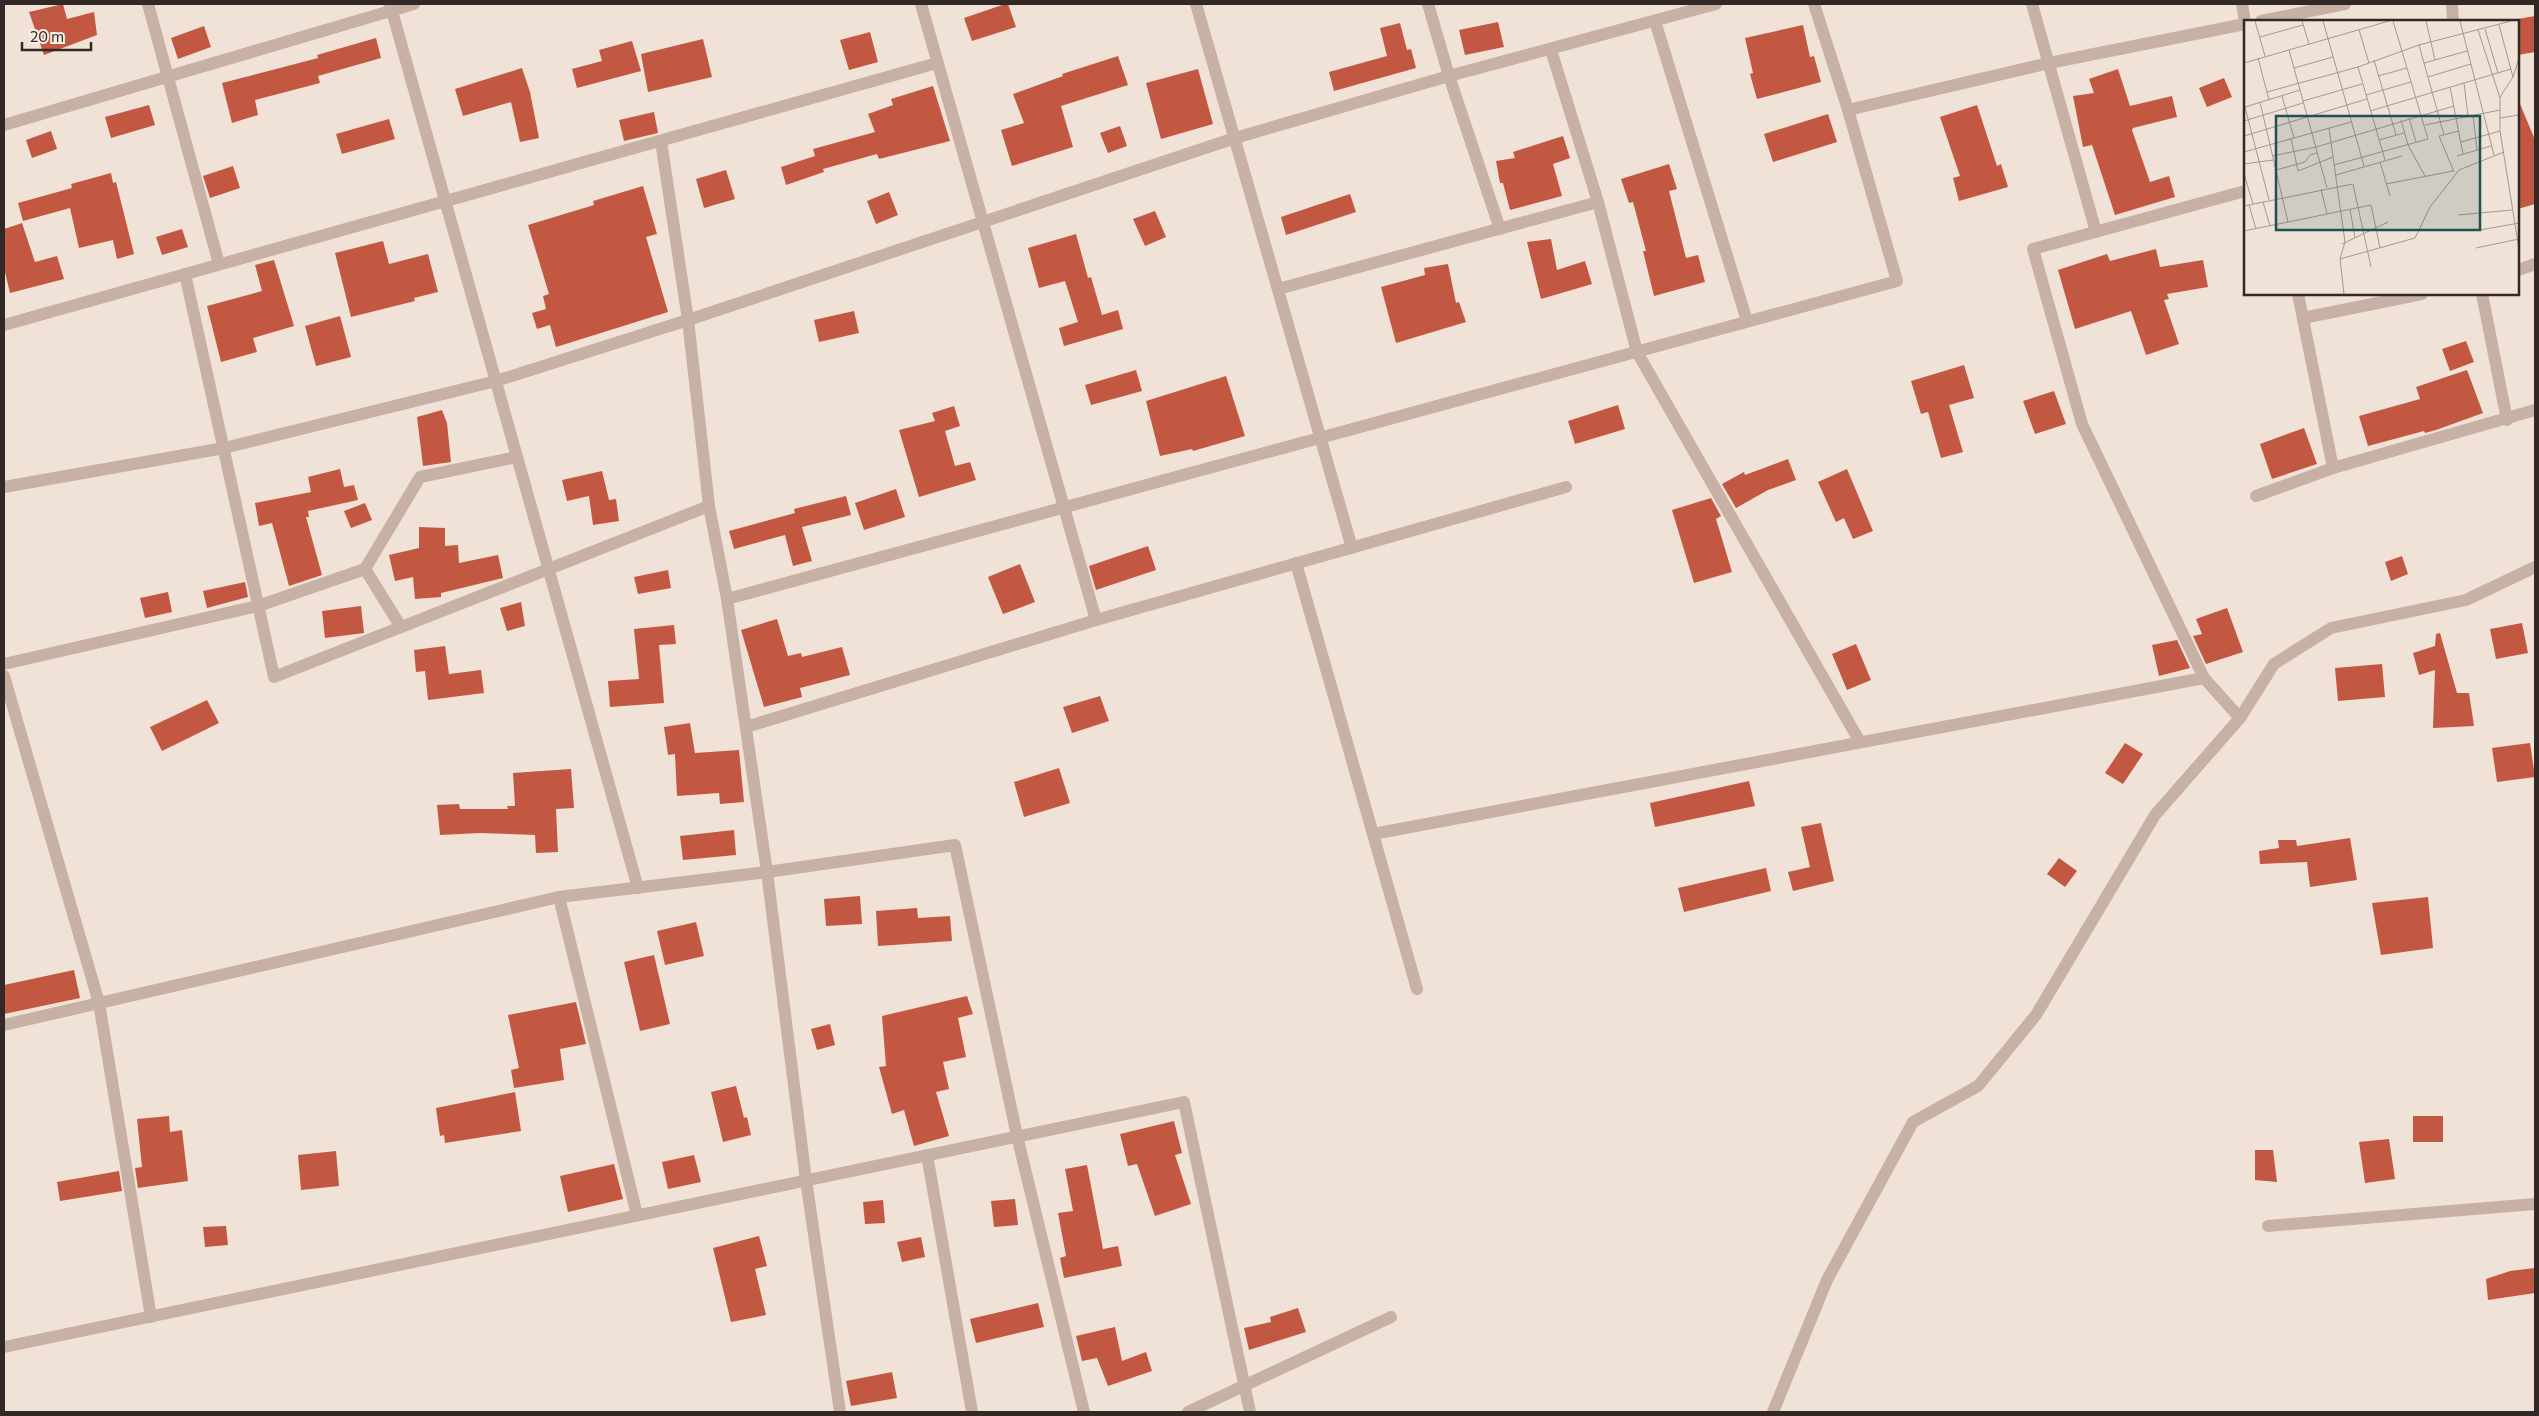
<svg xmlns="http://www.w3.org/2000/svg" width="2539" height="1416" viewBox="0 0 2539 1416" font-family="Commissioner,sans-serif">
  <style>
    .building { fill: #c25842 }
    .lines { fill: none; stroke-linecap: round; stroke-linejoin: round }
    .minor { stroke: #c7b1a4; stroke-width: 12 }
    .inset-road { fill: none; stroke: #a49890; stroke-width: 1 }
    .view { fill: #1c5252; fill-opacity: 0.15; stroke: #1c5252; stroke-width: 2.5 }
    .inset-edge { fill: none; stroke: #322825; stroke-width: 2.5 }
  </style>
  <rect width="100%" height="100%" fill="#f0e2d7"/>
  <g class="building">
    <path d="M 63,4 L 67,19 L 94,12 L 97,35 L 44,55 L 29,12 Z"/>
    <path d="M 1005,4 L 1008,4 L 1016,27 L 972,41 L 964,18 Z"/>
    <path d="M 2535,16 L 2535,52 L 2518,55 L 2518,19 Z"/>
    <path d="M 1498,22 L 1504,47 L 1465,55 L 1459,30 Z"/>
    <path d="M 1400,23 L 1407,50 L 1411,49 L 1416,68 L 1334,91 L 1329,72 L 1387,56 L 1380,28 Z"/>
    <path d="M 1803,25 L 1810,57 L 1814,56 L 1821,82 L 1757,99 L 1750,74 L 1753,73 L 1745,38 Z"/>
    <path d="M 204,26 L 211,47 L 178,59 L 171,38 Z"/>
    <path d="M 870,32 L 878,62 L 849,70 L 840,40 Z"/>
    <path d="M 376,38 L 381,58 L 318,76 L 320,83 L 255,100 L 258,115 L 232,123 L 222,83 L 318,58 L 317,55 Z"/>
    <path d="M 703,39 L 712,77 L 648,92 L 641,54 Z"/>
    <path d="M 632,41 L 641,71 L 577,88 L 572,69 L 602,61 L 599,50 Z"/>
    <path d="M 1118,56 L 1128,85 L 1061,106 L 1073,147 L 1012,166 L 1001,130 L 1024,123 L 1013,94 L 1063,76 L 1062,74 Z"/>
    <path d="M 522,68 L 530,92 L 539,138 L 520,142 L 511,102 L 463,116 L 455,89 Z"/>
    <path d="M 1198,69 L 1213,124 L 1161,139 L 1146,83 Z"/>
    <path d="M 2118,69 L 2130,106 L 2172,96 L 2177,117 L 2133,128 L 2132,130 L 2150,182 L 2169,176 L 2175,197 L 2115,215 L 2092,145 L 2083,147 L 2073,96 L 2094,93 L 2089,79 Z"/>
    <path d="M 2224,78 L 2232,97 L 2207,107 L 2199,88 Z"/>
    <path d="M 933,86 L 950,141 L 879,159 L 877,154 L 823,169 L 824,172 L 786,185 L 781,167 L 815,156 L 813,149 L 875,132 L 868,114 L 893,105 L 891,99 Z"/>
    <path d="M 2518,99 L 2535,140 L 2535,204 L 2518,209 Z"/>
    <path d="M 149,105 L 155,125 L 111,138 L 105,117 Z"/>
    <path d="M 1977,105 L 1997,166 L 2001,164 L 2008,187 L 1959,201 L 1953,178 L 1960,176 L 1940,117 Z"/>
    <path d="M 654,112 L 658,133 L 624,141 L 619,120 Z"/>
    <path d="M 1828,114 L 1837,142 L 1773,162 L 1764,134 Z"/>
    <path d="M 389,119 L 395,139 L 342,154 L 336,134 Z"/>
    <path d="M 1120,126 L 1127,146 L 1108,153 L 1100,133 Z"/>
    <path d="M 51,131 L 57,149 L 32,158 L 26,140 Z"/>
    <path d="M 1563,136 L 1570,158 L 1553,164 L 1562,196 L 1510,210 L 1503,183 L 1500,183 L 1496,161 L 1515,158 L 1513,152 Z"/>
    <path d="M 1669,164 L 1677,189 L 1669,191 L 1686,258 L 1698,255 L 1705,282 L 1654,296 L 1643,251 L 1646,251 L 1633,202 L 1629,203 L 1621,179 Z"/>
    <path d="M 233,166 L 240,188 L 210,198 L 203,176 Z"/>
    <path d="M 726,170 L 735,199 L 704,208 L 696,179 Z"/>
    <path d="M 111,173 L 113,183 L 116,182 L 134,254 L 117,259 L 113,240 L 79,248 L 70,208 L 23,221 L 18,203 L 72,188 L 71,184 Z"/>
    <path d="M 643,186 L 657,234 L 646,237 L 668,312 L 556,347 L 550,325 L 537,329 L 532,313 L 546,309 L 543,296 L 549,294 L 528,225 L 594,205 L 593,201 Z"/>
    <path d="M 889,192 L 898,215 L 876,224 L 867,201 Z"/>
    <path d="M 1350,194 L 1356,212 L 1286,235 L 1281,217 Z"/>
    <path d="M 1155,211 L 1166,237 L 1145,246 L 1133,219 Z"/>
    <path d="M 22,223 L 35,262 L 57,256 L 64,279 L 10,293 L 4,268 L 4,229 Z"/>
    <path d="M 182,229 L 188,247 L 162,255 L 156,237 Z"/>
    <path d="M 1076,234 L 1088,278 L 1091,277 L 1102,315 L 1118,310 L 1123,329 L 1064,346 L 1059,328 L 1078,322 L 1065,281 L 1039,288 L 1028,248 Z"/>
    <path d="M 1551,239 L 1557,270 L 1585,261 L 1592,284 L 1541,299 L 1527,242 Z"/>
    <path d="M 383,241 L 389,264 L 428,254 L 438,292 L 414,298 L 415,301 L 351,317 L 335,253 Z"/>
    <path d="M 2156,249 L 2160,267 L 2203,260 L 2208,287 L 2167,294 L 2169,299 L 2164,300 L 2179,344 L 2146,355 L 2131,311 L 2075,329 L 2058,270 L 2107,254 L 2110,261 Z"/>
    <path d="M 274,260 L 294,326 L 253,338 L 257,352 L 221,362 L 207,306 L 262,291 L 255,265 Z"/>
    <path d="M 1448,264 L 1456,303 L 1459,302 L 1466,322 L 1396,343 L 1381,287 L 1425,275 L 1424,268 Z"/>
    <path d="M 854,311 L 859,333 L 819,342 L 814,320 Z"/>
    <path d="M 340,316 L 351,357 L 316,366 L 305,326 Z"/>
    <path d="M 2466,341 L 2474,362 L 2450,371 L 2442,349 Z"/>
    <path d="M 1964,365 L 1974,398 L 1949,405 L 1963,452 L 1941,458 L 1928,412 L 1921,414 L 1911,381 Z"/>
    <path d="M 1136,370 L 1142,391 L 1091,405 L 1085,385 Z"/>
    <path d="M 2467,370 L 2483,413 L 2436,430 L 2425,433 L 2424,431 L 2368,446 L 2359,416 L 2420,399 L 2416,387 Z"/>
    <path d="M 1226,376 L 1245,436 L 1193,451 L 1192,449 L 1160,456 L 1146,401 Z"/>
    <path d="M 2054,391 L 2066,424 L 2035,434 L 2023,401 Z"/>
    <path d="M 1618,405 L 1625,429 L 1575,444 L 1568,421 Z"/>
    <path d="M 954,406 L 960,426 L 945,431 L 955,466 L 970,462 L 976,480 L 919,497 L 899,430 L 935,421 L 932,413 Z"/>
    <path d="M 442,410 L 447,423 L 451,462 L 423,466 L 417,417 Z"/>
    <path d="M 2304,428 L 2317,464 L 2272,479 L 2260,444 Z"/>
    <path d="M 1788,459 L 1796,480 L 1768,490 L 1736,508 L 1722,484 L 1744,472 L 1745,475 Z"/>
    <path d="M 340,469 L 344,487 L 354,485 L 358,500 L 308,511 L 309,517 L 306,517 L 322,575 L 289,586 L 272,523 L 259,526 L 255,503 L 311,492 L 308,477 Z"/>
    <path d="M 1847,469 L 1873,531 L 1853,539 L 1844,518 L 1836,522 L 1818,482 Z"/>
    <path d="M 602,471 L 609,500 L 616,499 L 619,521 L 593,525 L 589,496 L 567,501 L 562,480 Z"/>
    <path d="M 896,489 L 905,517 L 864,530 L 855,503 Z"/>
    <path d="M 846,496 L 851,515 L 802,527 L 812,561 L 793,566 L 785,535 L 734,549 L 729,531 L 795,513 L 794,509 Z"/>
    <path d="M 1711,498 L 1721,516 L 1716,519 L 1732,572 L 1694,583 L 1672,510 Z"/>
    <path d="M 365,503 L 372,520 L 351,528 L 344,511 Z"/>
    <path d="M 419,527 L 445,528 L 445,546 L 458,545 L 459,563 L 498,555 L 503,578 L 441,593 L 441,597 L 415,599 L 413,577 L 395,581 L 389,555 L 419,548 Z"/>
    <path d="M 1148,546 L 1156,570 L 1096,590 L 1089,566 Z"/>
    <path d="M 2402,556 L 2408,574 L 2391,581 L 2385,562 Z"/>
    <path d="M 1020,564 L 1035,602 L 1003,614 L 988,577 Z"/>
    <path d="M 668,570 L 671,588 L 638,594 L 634,577 Z"/>
    <path d="M 245,582 L 248,597 L 207,608 L 203,591 Z"/>
    <path d="M 168,592 L 172,612 L 145,618 L 140,598 Z"/>
    <path d="M 521,602 L 525,626 L 507,631 L 500,608 Z"/>
    <path d="M 361,606 L 364,633 L 325,638 L 322,611 Z"/>
    <path d="M 2227,608 L 2243,652 L 2206,664 L 2193,636 L 2202,634 L 2196,619 Z"/>
    <path d="M 777,619 L 788,656 L 801,653 L 802,657 L 842,647 L 850,675 L 800,688 L 802,697 L 764,707 L 741,630 Z"/>
    <path d="M 2522,623 L 2528,653 L 2496,659 L 2490,629 Z"/>
    <path d="M 674,625 L 676,644 L 659,645 L 664,703 L 610,707 L 608,681 L 639,679 L 634,629 Z"/>
    <path d="M 2440,633 L 2457,693 L 2469,693 L 2474,726 L 2433,728 L 2435,670 L 2419,675 L 2413,653 L 2435,646 L 2436,634 Z"/>
    <path d="M 2177,640 L 2190,668 L 2159,676 L 2152,645 Z"/>
    <path d="M 1856,644 L 1871,680 L 1847,690 L 1832,654 Z"/>
    <path d="M 445,646 L 449,674 L 481,670 L 484,693 L 428,700 L 425,671 L 416,672 L 414,650 Z"/>
    <path d="M 2382,664 L 2385,697 L 2338,701 L 2335,668 Z"/>
    <path d="M 1100,696 L 1109,721 L 1072,733 L 1063,707 Z"/>
    <path d="M 207,700 L 219,723 L 162,751 L 150,727 Z"/>
    <path d="M 690,723 L 695,753 L 739,750 L 744,802 L 720,804 L 719,793 L 677,796 L 675,754 L 668,755 L 664,727 Z"/>
    <path d="M 2125,743 L 2143,754 L 2123,784 L 2105,773 Z"/>
    <path d="M 2530,743 L 2535,777 L 2497,782 L 2492,748 Z"/>
    <path d="M 1059,768 L 1070,803 L 1024,817 L 1014,782 Z"/>
    <path d="M 571,769 L 574,808 L 556,809 L 558,852 L 536,853 L 535,835 L 480,833 L 440,835 L 437,805 L 459,804 L 460,809 L 508,809 L 507,806 L 515,806 L 513,773 Z"/>
    <path d="M 1749,781 L 1755,806 L 1655,827 L 1650,803 Z"/>
    <path d="M 1821,823 L 1834,881 L 1793,891 L 1788,872 L 1810,867 L 1801,827 Z"/>
    <path d="M 734,830 L 736,855 L 683,860 L 680,836 Z"/>
    <path d="M 2350,838 L 2357,880 L 2310,887 L 2307,862 L 2260,864 L 2259,851 L 2279,848 L 2278,840 L 2296,840 L 2297,846 Z"/>
    <path d="M 2059,858 L 2077,871 L 2065,887 L 2047,874 Z"/>
    <path d="M 1766,868 L 1771,891 L 1684,912 L 1678,888 Z"/>
    <path d="M 860,896 L 862,924 L 826,926 L 824,899 Z"/>
    <path d="M 2428,897 L 2433,948 L 2381,955 L 2372,903 Z"/>
    <path d="M 917,908 L 918,918 L 950,916 L 952,941 L 878,946 L 876,911 Z"/>
    <path d="M 696,922 L 704,956 L 665,965 L 657,931 Z"/>
    <path d="M 654,955 L 670,1024 L 640,1031 L 624,962 Z"/>
    <path d="M 74,970 L 80,998 L 4,1014 L 4,985 Z"/>
    <path d="M 967,996 L 973,1014 L 958,1018 L 966,1057 L 943,1062 L 949,1089 L 936,1092 L 949,1136 L 914,1146 L 904,1110 L 892,1114 L 879,1067 L 886,1066 L 882,1016 Z"/>
    <path d="M 576,1002 L 586,1044 L 560,1049 L 564,1080 L 514,1088 L 511,1070 L 519,1068 L 508,1015 Z"/>
    <path d="M 830,1024 L 835,1045 L 817,1050 L 811,1029 Z"/>
    <path d="M 736,1086 L 744,1118 L 747,1117 L 751,1135 L 723,1142 L 711,1092 Z"/>
    <path d="M 515,1092 L 521,1131 L 445,1143 L 444,1135 L 440,1136 L 436,1108 Z"/>
    <path d="M 169,1116 L 170,1132 L 182,1130 L 188,1181 L 138,1188 L 135,1168 L 142,1167 L 137,1119 Z"/>
    <rect x="2413" y="1116" width="30" height="26"/>
    <path d="M 1174,1121 L 1182,1153 L 1175,1155 L 1191,1204 L 1155,1216 L 1137,1164 L 1128,1166 L 1120,1134 Z"/>
    <path d="M 2389,1139 L 2395,1179 L 2365,1183 L 2359,1142 Z"/>
    <path d="M 2255,1150 L 2273,1150 L 2277,1182 L 2255,1180 Z"/>
    <path d="M 336,1151 L 339,1186 L 301,1190 L 298,1155 Z"/>
    <path d="M 694,1155 L 701,1182 L 668,1189 L 662,1162 Z"/>
    <path d="M 614,1164 L 623,1199 L 568,1212 L 560,1176 Z"/>
    <path d="M 1087,1165 L 1103,1249 L 1118,1246 L 1122,1266 L 1064,1278 L 1060,1258 L 1066,1256 L 1058,1213 L 1073,1211 L 1065,1169 Z"/>
    <path d="M 119,1171 L 122,1191 L 60,1201 L 57,1182 Z"/>
    <path d="M 1015,1199 L 1018,1225 L 994,1227 L 991,1201 Z"/>
    <path d="M 883,1200 L 885,1223 L 865,1224 L 863,1202 Z"/>
    <path d="M 226,1226 L 228,1245 L 205,1247 L 203,1227 Z"/>
    <path d="M 759,1236 L 767,1266 L 755,1269 L 766,1315 L 731,1322 L 713,1248 Z"/>
    <path d="M 921,1237 L 925,1257 L 902,1262 L 897,1242 Z"/>
    <path d="M 2535,1268 L 2535,1293 L 2488,1300 L 2486,1279 L 2510,1271 Z"/>
    <path d="M 1038,1303 L 1044,1327 L 976,1343 L 970,1319 Z"/>
    <path d="M 1298,1308 L 1306,1332 L 1249,1350 L 1244,1328 L 1271,1322 L 1270,1317 Z"/>
    <path d="M 1115,1327 L 1122,1361 L 1146,1352 L 1152,1371 L 1108,1386 L 1097,1358 L 1082,1361 L 1076,1336 Z"/>
    <path d="M 892,1372 L 897,1398 L 851,1406 L 846,1381 Z"/>
  </g>
  <g class="lines">
    <g class="minor">
      <path d="M 148,4 L 219,264"/>
      <path d="M 390,4 L 638,888"/>
      <path d="M 921,4 L 1096,620"/>
      <path d="M 1196,4 L 1352,548"/>
      <path d="M 1428,4 L 1449,76 L 1500,229"/>
      <path d="M 2032,4 L 2096,232"/>
      <path d="M 2242,4 L 2245,22"/>
      <path d="M 2452,4 L 2453,21"/>
      <path d="M 1655,21 L 1747,321"/>
      <path d="M 2261,21 L 2345,4"/>
      <path d="M 1551,50 L 1598,202 L 1637,352 L 1860,742"/>
      <path d="M 1848,110 L 2049,63 L 2245,24"/>
      <path d="M 4,125 L 414,4"/>
      <path d="M 661,141 L 688,320 L 709,506 L 727,599 L 767,872 L 806,1180 L 840,1412"/>
      <path d="M 2518,270 L 2535,264"/>
      <path d="M 185,274 L 274,677 L 709,506"/>
      <path d="M 1278,289 L 1598,202"/>
      <path d="M 2298,294 L 2333,468"/>
      <path d="M 2482,294 L 2507,420"/>
      <path d="M 2303,318 L 2422,294"/>
      <path d="M 4,325 L 937,63"/>
      <path d="M 4,487 L 224,448 L 496,381 L 688,320 L 1235,138 L 1449,76 L 1716,4"/>
      <path d="M 2256,496 L 2333,468 L 2535,410"/>
      <path d="M 1296,563 L 1417,989"/>
      <path d="M 365,569 L 401,627"/>
      <path d="M 727,599 L 1897,281 L 1848,110 L 1814,4"/>
      <path d="M 4,664 L 258,606 L 365,569 L 420,477 L 517,457"/>
      <path d="M 4,676 L 99,1003 L 151,1317"/>
      <path d="M 2240,718 L 2204,678 L 2082,424 L 2033,249 L 2245,191"/>
      <path d="M 746,727 L 1096,620 L 1566,487"/>
      <path d="M 1373,834 L 2204,678"/>
      <path d="M 559,897 L 637,1215"/>
      <path d="M 4,1025 L 559,897 L 767,872 L 955,845 L 1017,1136 L 1084,1412"/>
      <path d="M 927,1155 L 972,1412"/>
      <path d="M 2268,1226 L 2535,1204"/>
      <path d="M 4,1347 L 1184,1102 L 1250,1412"/>
      <path d="M 1188,1412 L 1391,1317"/>
      <path d="M 1773,1412 L 1827,1280 L 1913,1122 L 1978,1086 L 2036,1015 L 2155,815 L 2240,718 L 2274,664 L 2331,628 L 2466,600 L 2535,567"/>
    </g>
  </g>
  <g transform="translate(2244 20)">
    <rect width="275" height="275" fill="#f0e2d7"/>
    <path class="inset-road" d="M 11,1 L 21,36M 58,1 L 65,24M 79,1 L 120,146M 182,1 L 191,40M 216,1 L 250,135M 255,5 L 269,57M 241,9 L 254,53M 115,10 L 125,43M 234,10 L 256,78 L 256,111 L 275,229M 16,17 L 59,5M 175,25 L 200,115M 45,30 L 83,168M 14,38 L 25,80M 130,40 L 152,115M 0,43 L 145,1M 180,43 L 223,31M 114,47 L 141,140M 50,48 L 89,37M 134,56 L 163,48M 184,57 L 227,44M 220,63 L 224,96M 206,67 L 219,134M 23,72 L 114,47 L 175,25 L 267,1M 122,75 L 167,62M 38,76 L 50,118M 256,77 L 269,57 L 275,38M 59,81 L 118,64M 16,82 L 44,202M 1,87 L 25,180M 1,87 L 56,70M 126,91 L 267,49M 229,95 L 233,130M 165,98 L 172,122M 256,98 L 275,95M 157,100 L 164,125 L 181,156M 0,101 L 59,83M 181,105 L 256,90M 85,108 L 101,222 L 96,239 L 100,274M 0,116 L 123,79M 47,118 L 54,151 L 89,137M 135,120 L 160,113M 217,122 L 256,111M 0,132 L 107,102M 28,136 L 72,127 L 210,86M 213,136 L 247,126M 136,142 L 146,176M 0,144 L 29,140M 90,145 L 184,119 L 149,1M 32,150 L 61,142 L 66,135 L 73,133M 210,152 L 195,116 L 215,111M 0,154 L 9,184M 92,155 L 158,136M 142,164 L 209,151M 77,169 L 83,194M 19,182 L 26,206M 5,185 L 12,209M 0,186 L 109,164 L 127,247M 106,189 L 111,218M 214,195 L 268,190M 236,210 L 275,203M 0,211 L 127,185 L 136,228M 98,224 L 144,202M 232,228 L 275,219M 96,239 L 171,218 L 186,187 L 215,150 L 260,132"/>
    <path class="view" d="M 32,96 L 236,96 L 236,210 L 32,210 Z"/>
    <rect width="275" height="275" class="inset-edge"/>
  </g>
  <rect width="2539" height="1416" fill="none" stroke="#322825" stroke-width="10"/>
  <path d="M22 42v8h69v-8" fill="none" stroke="#322825" stroke-width="2.5"/>
  <text x="30" y="42" font-size="15" fill="#322825" stroke="#f8ede3" stroke-width="4" paint-order="stroke">20 m</text>
</svg>
